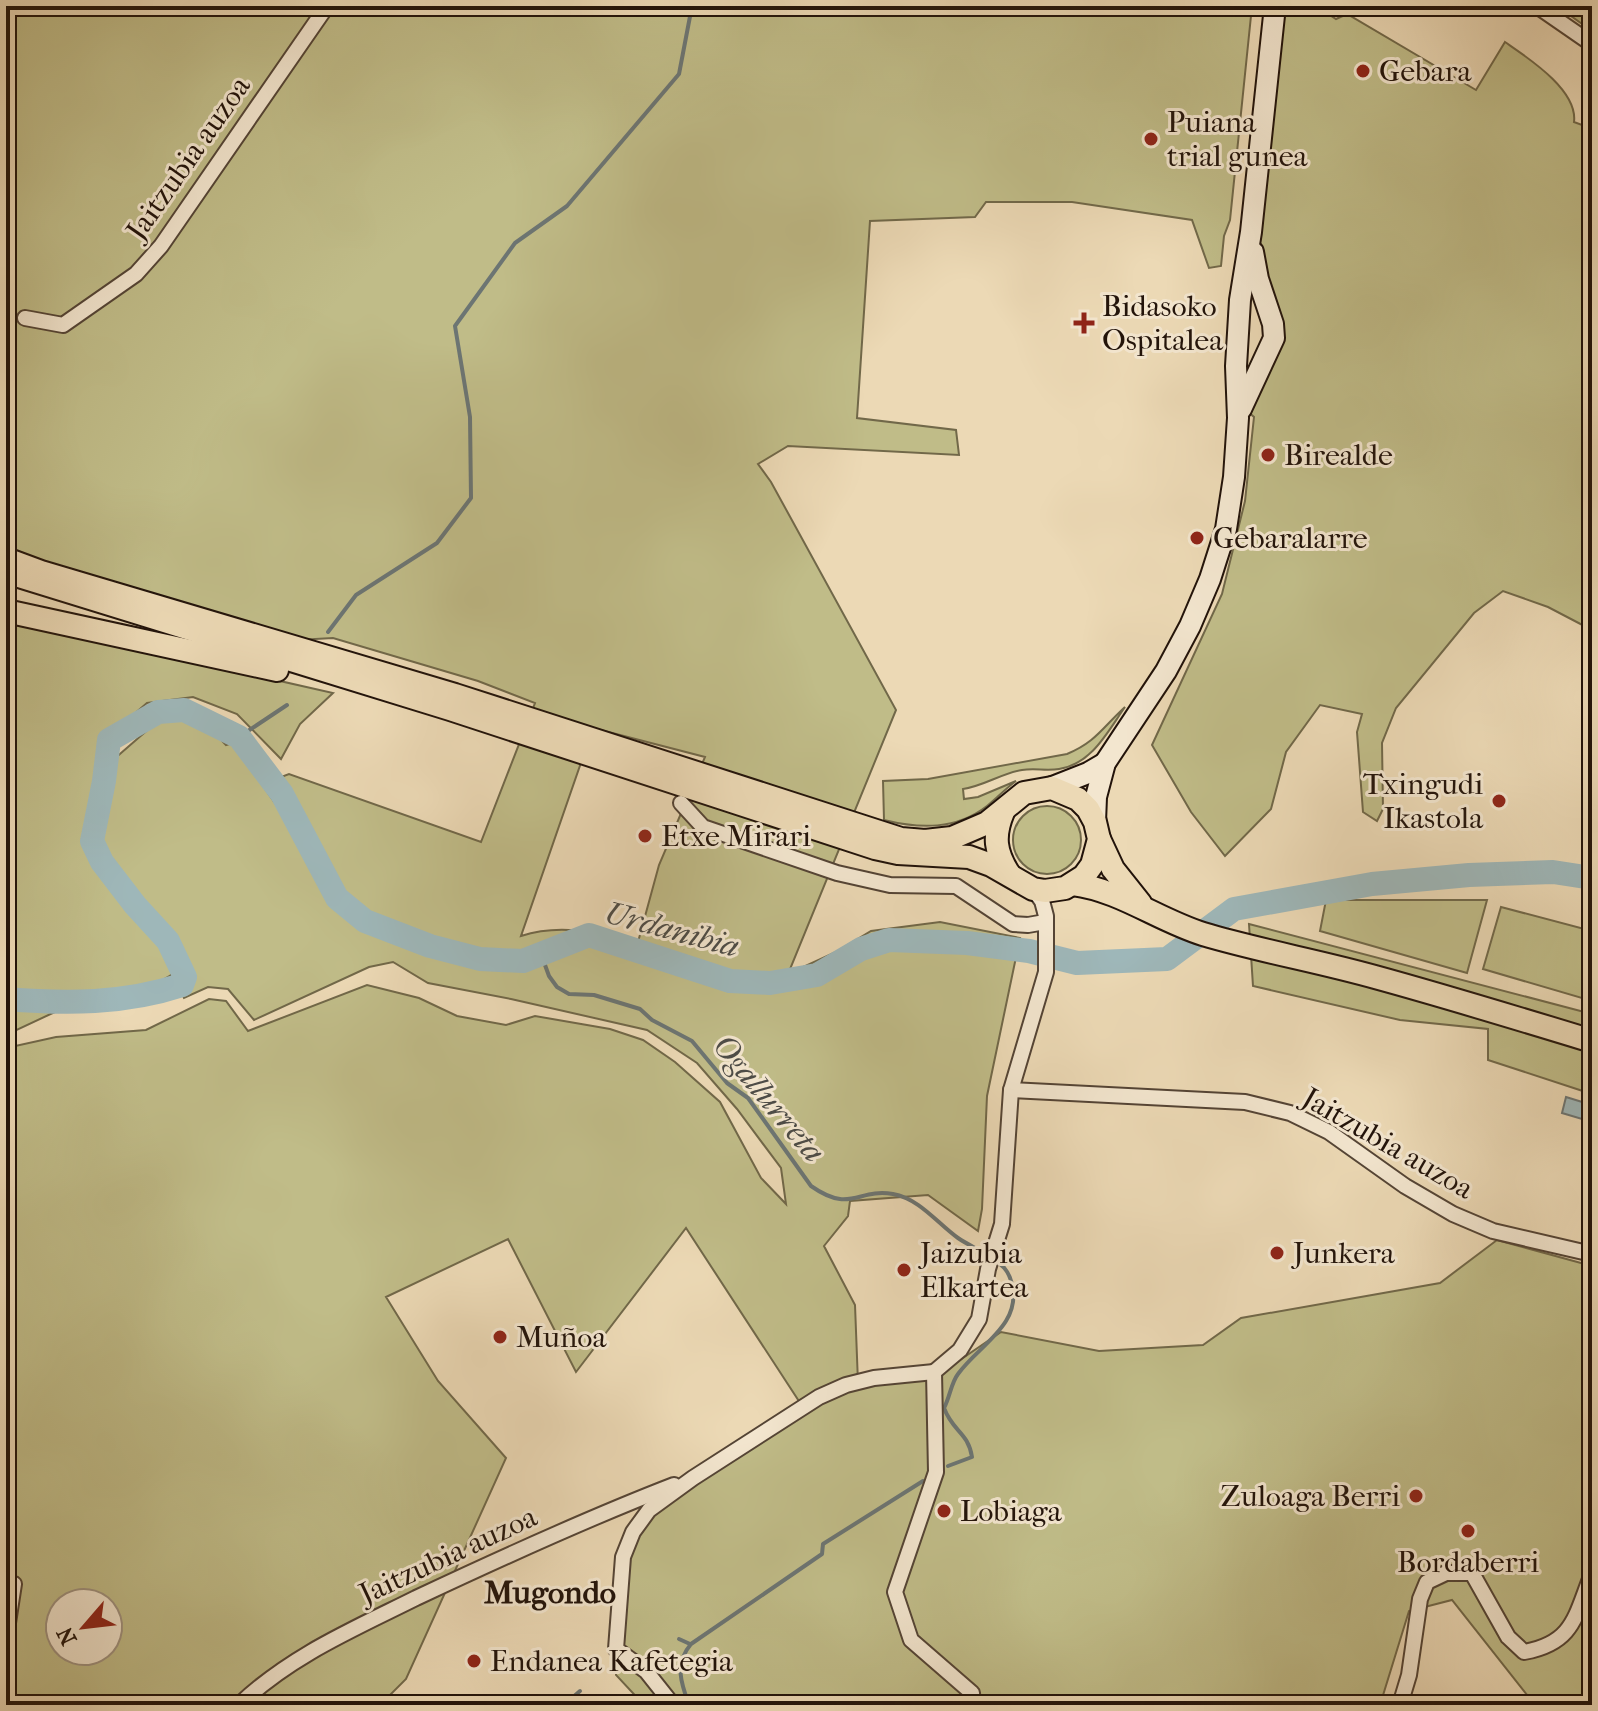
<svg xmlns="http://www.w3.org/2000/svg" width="1598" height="1711" viewBox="0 0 1598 1711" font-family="'IM FELL French Canon',serif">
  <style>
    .green { fill: #c0bc88; stroke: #716849; stroke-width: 2; fill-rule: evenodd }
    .water { fill: #9eb7b9; stroke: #6c7573; stroke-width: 2 }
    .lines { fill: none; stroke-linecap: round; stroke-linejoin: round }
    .stream { stroke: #6c7573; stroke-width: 4 }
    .river { stroke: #9eb7b9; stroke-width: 24 }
    .street-casing { stroke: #544435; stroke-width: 18 }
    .secondary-casing { stroke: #22130a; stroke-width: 24 }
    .primary-casing { stroke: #22130a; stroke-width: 26 }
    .street { stroke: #f3e6cf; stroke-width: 14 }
    .secondary { stroke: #f3e6cf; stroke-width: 20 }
    .primary { stroke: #ecd9b5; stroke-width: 22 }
    .poi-dot { fill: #8f2418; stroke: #f3e6cf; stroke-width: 3 }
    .labels { text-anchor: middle; stroke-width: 6; stroke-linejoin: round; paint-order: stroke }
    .poi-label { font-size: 30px; fill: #22130a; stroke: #f3e6cf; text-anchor: start }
    .street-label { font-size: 30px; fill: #22130a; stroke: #f3e6cf }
    .water-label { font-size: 32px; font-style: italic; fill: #4d4c47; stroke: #f3e6cf }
    .neighbourhood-label { font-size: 32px; font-weight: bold; fill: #22130a; stroke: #f3e6cf }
  </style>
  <rect width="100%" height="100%" fill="#ecd9b5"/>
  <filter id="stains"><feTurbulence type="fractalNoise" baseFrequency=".0025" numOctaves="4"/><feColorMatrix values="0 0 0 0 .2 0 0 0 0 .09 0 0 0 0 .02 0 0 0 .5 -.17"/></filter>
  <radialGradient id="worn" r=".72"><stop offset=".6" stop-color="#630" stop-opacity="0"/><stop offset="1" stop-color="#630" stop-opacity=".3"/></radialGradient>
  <g class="green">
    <path d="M 6,6 L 1252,6 L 1230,220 L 1224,236 L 1221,266 L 1209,268 L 1192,220 L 1072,202 L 986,202 L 975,217 L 870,221 L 857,418 L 956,430 L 959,455 L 788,446 L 758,464 L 771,482 L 896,710 L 788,974 L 836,952 L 871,931 L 940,922 L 1020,938 L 987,1096 L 982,1209 L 978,1231 L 928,1195 L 850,1201 L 848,1216 L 824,1246 L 855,1305 L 858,1383 L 935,1377 L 1001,1332 L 1099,1351 L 1203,1345 L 1241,1318 L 1440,1283 L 1497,1240 L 1592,1266 L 1592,1705 L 1535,1705 L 1452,1600 L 1409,1611 L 1380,1705 L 644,1705 L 616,1675 C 619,1630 617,1582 634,1540 C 647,1507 770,1435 806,1412 L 686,1228 L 576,1372 L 508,1239 L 386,1297 L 438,1381 L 506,1458 L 406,1679 L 380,1705 L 22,1705 L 6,1689 L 6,1647 L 15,1593 L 6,1595 L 6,1048 L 56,1037 L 146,1030 L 209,999 L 226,1001 L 248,1031 L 367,985 L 419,998 L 457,1016 L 506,1025 L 535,1016 L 610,1029 L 643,1040 L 675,1062 L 720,1102 L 761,1178 L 786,1204 L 781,1168 L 737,1109 L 697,1063 L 647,1030 L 511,999 L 428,983 L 393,962 L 369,967 L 254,1020 L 228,989 L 208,987 L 184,998 L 182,993 L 194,974 L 178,943 L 102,851 L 100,826 L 113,760 L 159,720 L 186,719 L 212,730 L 226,745 L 233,743 L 303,843 L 324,892 L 344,910 L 342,891 L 281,777 L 289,774 L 481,842 L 535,703 L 478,681 L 333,638 L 297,640 L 6,551 ZM 593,728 L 705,757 L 659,865 L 638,942 C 598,933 561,923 521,936 ZM 60,1603 L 108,1603 L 108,1651 L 60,1651 Z"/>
    <path d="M 1284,6 L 1316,6 L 1336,19 L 1347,14 L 1476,90 L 1505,42 C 1528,58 1578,90 1574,122 L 1585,126 L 1592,134 L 1592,630 L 1548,607 L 1503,591 L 1474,613 L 1396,708 L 1382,743 L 1383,809 L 1377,821 L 1363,812 L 1357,732 L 1362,714 L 1320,705 L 1286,752 L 1271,809 L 1225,856 L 1191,812 L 1152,745 L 1222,594 L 1245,501 L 1254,417 L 1246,410 L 1275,353 L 1259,240 Z"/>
    <path d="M 1557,6 L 1592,6 L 1592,31 Z"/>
    <path d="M 6,619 L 333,693 L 300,724 L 281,759 L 237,714 L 193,697 L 147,703 L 103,741 L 85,841 L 99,874 L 159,943 L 175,972 C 140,1002 50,993 6,992 Z"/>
    <path d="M 1125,707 C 1108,731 1092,764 1059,769 C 1047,771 1034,768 1022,770 C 1002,773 984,786 963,789 L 964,799 L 978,797 L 1016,781 C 1005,789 997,798 987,806 C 956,830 920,829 884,820 L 883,781 L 928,779 L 1067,754 C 1096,742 1103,727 1125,707 Z"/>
    <circle cx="1047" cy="840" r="34"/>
    <path d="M 1326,900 L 1487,900 L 1467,973 L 1320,931 Z"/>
    <path d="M 1501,907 L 1592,931 L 1592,1001 L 1483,969 Z"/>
    <path d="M 1249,924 L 1592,1014 L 1592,1094 L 1488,1060 L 1488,1029 L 1400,1020 L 1253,986 Z"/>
    <path d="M 6,1008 L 57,1011 L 6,1035 Z"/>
  </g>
  <path class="water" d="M 1566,1097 L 1592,1105 L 1592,1122 L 1562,1113 Z"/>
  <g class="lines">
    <g class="stream">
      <path d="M 328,632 L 356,595 L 437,543 L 471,498 L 470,417 L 455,326 L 515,243 L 567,206 L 679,74 L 692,6"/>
      <path d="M 239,737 L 287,705"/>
      <path d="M 541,954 L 549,976 L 557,987 L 569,994 L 594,995 L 640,1009 L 652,1020 L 692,1041 L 727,1083 L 748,1098 L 811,1186 C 851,1214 857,1188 893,1194 C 920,1199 937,1223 958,1238 C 971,1247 988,1253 1000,1264 C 1007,1269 1010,1276 1012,1284 C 1022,1325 979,1345 958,1374 C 951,1383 950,1397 944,1408 C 953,1432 968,1432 972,1457 L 948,1466"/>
      <path d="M 679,1639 L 690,1644"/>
      <path d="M 564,1705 L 580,1691"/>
      <path d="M 689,1705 C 681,1683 674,1664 691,1644 L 822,1554 L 823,1544 L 923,1481"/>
    </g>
    <path class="river" d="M 6,999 C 66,1004 124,1004 182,985 L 185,977 L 168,941 L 135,905 L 102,862 L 92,841 L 104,781 L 109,740 L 158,712 L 184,710 L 239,737 L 282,794 L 337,898 L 365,921 L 430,946 L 480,959 L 523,961 L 589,935 L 730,981 L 770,983 L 817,975 L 861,949 L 889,940 L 967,943 L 1029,951 L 1077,963 L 1167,959 L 1234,909 L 1372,884 L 1469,875 L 1553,872 L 1592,878"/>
    <defs>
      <g id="street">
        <path d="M 1537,6 L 1592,44"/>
        <path d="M 25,318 L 63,325 L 136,274 L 161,246 L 327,6"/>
        <path d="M 681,803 L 703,827 L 837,873 L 890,885 L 956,886 L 1013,924 L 1028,925 L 1045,922"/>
        <path d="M 1011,1090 L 1245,1102 L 1290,1113 L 1329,1132 L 1405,1186 L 1453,1214 L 1493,1231 L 1592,1254"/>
        <path d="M 6,1636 L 14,1584"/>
        <path d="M 239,1705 C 290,1656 354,1629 416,1598 C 501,1558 586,1519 674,1485"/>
        <path d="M 673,1705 L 646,1671 L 616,1649 L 623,1557 L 633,1532 L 649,1510 L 693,1478 L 819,1397 L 846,1385 L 874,1378 L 934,1372"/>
        <path d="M 973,1705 L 972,1693 L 911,1640 L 895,1592 L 936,1472 L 934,1372 L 960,1350 L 979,1319 L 988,1269 L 1002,1224 L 1011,1090 L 1046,972 L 1046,916 L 1042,901 L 1033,889"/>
        <path d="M 1400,1705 L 1409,1675 L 1420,1599 L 1427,1582 L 1446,1573 L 1472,1573 L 1508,1637 L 1524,1652 C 1574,1643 1575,1616 1592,1574"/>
      </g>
      <g id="secondary">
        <path d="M 1241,409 L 1274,338 L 1273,324 L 1258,279 L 1253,252"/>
        <path d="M 1050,788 L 1088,773 L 1105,763"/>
        <path d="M 1095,822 L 1096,797 L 1105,763 L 1166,671 L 1190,626 L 1210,579 L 1226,529 L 1234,477 L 1238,418 L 1236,366 L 1240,300 L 1251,232 L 1275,6"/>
      </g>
      <g id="primary">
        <path d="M 6,559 L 41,572 L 455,695 L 901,839 L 925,841 L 952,838 L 987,823 L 1024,793 L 1052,788 L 1078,799 L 1088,809 L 1095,822 L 1099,839 L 1092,865 L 1084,876 L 1065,888 L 1045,891 L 1033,889 L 991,865 L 969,857 L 898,853 L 875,848 L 450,709 L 6,572"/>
        <path d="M 6,611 L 277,670"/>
        <path d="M 1003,812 C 993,836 995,852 1009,874"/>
        <path d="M 1099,839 L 1113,869 L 1140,903"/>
        <path d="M 1073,884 C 1120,890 1158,920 1203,934 C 1260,951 1318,961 1375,977 C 1448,997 1520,1019 1592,1041"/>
      </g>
    </defs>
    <use href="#street" class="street-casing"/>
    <use href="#secondary" class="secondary-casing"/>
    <use href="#primary" class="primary-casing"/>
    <use href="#street" class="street"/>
    <use href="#secondary" class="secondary"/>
    <use href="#primary" class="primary"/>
  </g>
  <g class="poi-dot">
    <circle cx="1363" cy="71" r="8"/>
    <circle cx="1151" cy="139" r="8"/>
    <path d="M1080 311h8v8h8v8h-8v8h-8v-8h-8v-8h8z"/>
    <circle cx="1268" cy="455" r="8"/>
    <circle cx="1197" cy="538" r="8"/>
    <circle cx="1499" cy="801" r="8"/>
    <circle cx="645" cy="836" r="8"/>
    <circle cx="1277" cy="1253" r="8"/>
    <circle cx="904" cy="1270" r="8"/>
    <circle cx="500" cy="1337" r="8"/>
    <circle cx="1416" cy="1496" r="8"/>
    <circle cx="944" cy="1511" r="8"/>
    <circle cx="1468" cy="1531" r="8"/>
    <circle cx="474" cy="1661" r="8"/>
  </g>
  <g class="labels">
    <g class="poi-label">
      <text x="1379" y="81">Gebara</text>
      <text x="1167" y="132">Puiana<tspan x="1167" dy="34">trial gunea</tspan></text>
      <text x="1102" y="316">Bidasoko<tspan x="1102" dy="34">Ospitalea</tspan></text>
      <text x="1284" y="465">Birealde</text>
      <text x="1213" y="548">Gebaralarre</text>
      <text x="1483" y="794" text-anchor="end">Txingudi<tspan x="1483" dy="34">Ikastola</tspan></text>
      <text x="661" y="846">Etxe Mirari</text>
      <text x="920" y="1263">Jaizubia<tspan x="920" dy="34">Elkartea</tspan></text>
      <text x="1293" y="1263">Junkera</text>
      <text x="516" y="1347">Muñoa</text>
      <text x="1400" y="1506" text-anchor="end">Zuloaga Berri</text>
      <text x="960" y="1521">Lobiaga</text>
      <text x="1468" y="1572" text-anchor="middle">Bordaberri</text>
      <text x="490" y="1671">Endanea Kafetegia</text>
    </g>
    <g class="street-label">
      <text transform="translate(188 158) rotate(-55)" y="10">Jaitzubia auzoa</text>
      <text transform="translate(1388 1143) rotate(30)" y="10">Jaitzubia auzoa</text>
      <text transform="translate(448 1555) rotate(-25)" y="10">Jaitzubia auzoa</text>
    </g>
    <g class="water-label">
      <text transform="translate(672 929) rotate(15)" y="11">Urdanibia</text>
      <text transform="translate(769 1098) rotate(50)" y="11">Ogallurreta</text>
    </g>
    <g class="neighbourhood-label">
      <text x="550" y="1603">Mugondo</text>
    </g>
  </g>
  <rect width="1598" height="1711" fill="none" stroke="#ecd9b5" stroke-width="32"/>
  <rect x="8" y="8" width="1582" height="1695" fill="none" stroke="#22130a" stroke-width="4"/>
  <rect x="16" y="16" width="1566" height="1679" fill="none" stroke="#22130a" stroke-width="2"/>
  <g transform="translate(84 1627) rotate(242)"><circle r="38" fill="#f3e6cf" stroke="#9f9280" stroke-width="2"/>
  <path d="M0-6L14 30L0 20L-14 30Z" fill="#8f2418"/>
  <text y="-12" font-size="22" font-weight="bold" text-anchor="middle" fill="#22130a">N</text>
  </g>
  <rect width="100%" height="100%" filter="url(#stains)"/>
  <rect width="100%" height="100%" fill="url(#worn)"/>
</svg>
